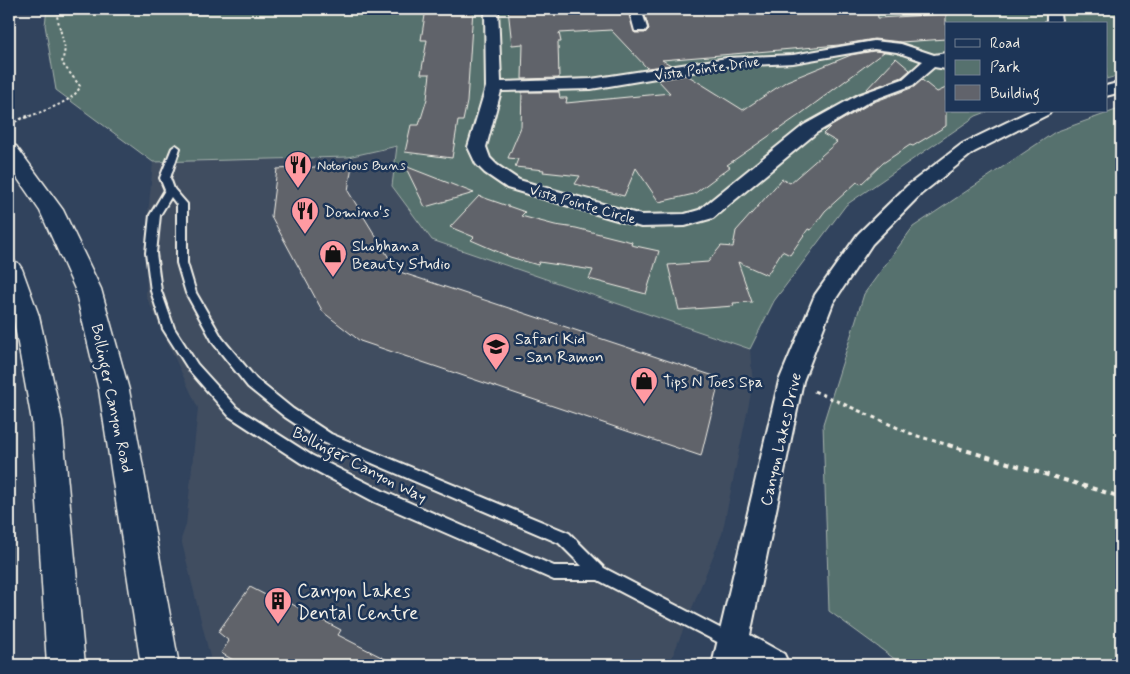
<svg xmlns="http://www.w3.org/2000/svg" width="1130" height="674" viewBox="0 0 1130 674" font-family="Mynerve,sans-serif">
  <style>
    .built { fill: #3f4d61 }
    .green { fill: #56716e; stroke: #a5b1ab }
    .building { fill: #61636b; stroke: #f4f1e8 }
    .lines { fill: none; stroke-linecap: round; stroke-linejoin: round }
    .service-casing { stroke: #f4f1e8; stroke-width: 4 }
    .minor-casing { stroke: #f4f1e8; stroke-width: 4 }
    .secondary-casing { stroke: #f4f1e8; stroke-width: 3 }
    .path-far3 { stroke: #f4f1e8; stroke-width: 2; stroke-dasharray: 2.5 2.5; stroke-linecap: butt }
    .path-far2 { stroke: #f4f1e8; stroke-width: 2.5; stroke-dasharray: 3 3; stroke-linecap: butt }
    .path-far1 { stroke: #f4f1e8; stroke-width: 3; stroke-dasharray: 4 4; stroke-linecap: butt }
    .path { stroke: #f4f1e8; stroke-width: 4; stroke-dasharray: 5 5; stroke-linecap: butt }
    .service { fill: #1d3557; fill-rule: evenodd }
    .minor { fill: #1d3557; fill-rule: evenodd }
    .secondary { fill: #1d3557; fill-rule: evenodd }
    .labels { text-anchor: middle; stroke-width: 5; stroke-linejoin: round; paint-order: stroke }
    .far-street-label { font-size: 14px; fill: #f4f1e8; stroke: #1d3557 }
    .far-poi-label { font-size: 14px; fill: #f4f1e8; stroke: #1d3557; text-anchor: start }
    .poi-label { font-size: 16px; fill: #f4f1e8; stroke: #1d3557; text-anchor: start }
    .street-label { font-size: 16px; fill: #f4f1e8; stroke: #1d3557 }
    .near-poi-label { font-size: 19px; fill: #f4f1e8; stroke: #1d3557; text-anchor: start }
  </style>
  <rect width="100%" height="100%" fill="#31435d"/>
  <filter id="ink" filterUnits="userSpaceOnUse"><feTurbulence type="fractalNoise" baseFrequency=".02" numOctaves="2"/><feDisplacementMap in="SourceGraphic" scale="10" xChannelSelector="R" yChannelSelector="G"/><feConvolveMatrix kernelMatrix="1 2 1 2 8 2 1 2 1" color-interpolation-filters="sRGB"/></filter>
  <g filter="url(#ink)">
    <path class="built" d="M 397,146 L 432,240 L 750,349 L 753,384 L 722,534 L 669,665 L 212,665 L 181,539 L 186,525 L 198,408 L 146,296 L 148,215 L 153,162 L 348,157 Z"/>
    <g class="green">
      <path d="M 47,9 L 1121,9 L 1121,75 L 1106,79 L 1106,24 L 946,24 L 946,111 L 989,111 L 976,116 L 846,205 L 774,301 L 750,349 L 432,240 L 392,186 L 397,146 L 348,157 L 153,162 L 56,90 L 45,25 Z"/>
      <path d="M 1116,110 L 1121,111 L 1121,665 L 899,665 L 896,660 L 829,611 L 823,424 L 864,294 L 913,227 L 1055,132 Z"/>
      <path d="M 9,406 L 13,665 L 9,665 Z"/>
    </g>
    <g class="building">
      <path d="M 426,9 L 473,9 L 467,102 L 463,121 L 458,121 L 452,158 L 405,152 L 411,125 L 419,125 L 427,99 L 430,74 L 421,74 L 427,40 L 421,40 Z"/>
      <path d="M 508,9 L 627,9 L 635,33 L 645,33 L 649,29 L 643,9 L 877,9 L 878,18 L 946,14 L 946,39 L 901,42 L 874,39 L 839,45 L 662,60 L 671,65 L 647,68 L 611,30 L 559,33 L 561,42 L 558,42 L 559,78 L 522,79 L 523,44 L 512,45 Z"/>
      <path d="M 874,51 L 884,52 L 798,116 L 727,165 L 730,167 L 694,194 L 659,202 L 636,168 L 624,196 L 575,184 L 580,176 L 543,172 L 544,170 L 515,167 L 518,159 L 508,158 L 521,127 L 522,92 L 559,92 L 560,98 L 567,98 L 566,103 L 670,93 L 658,80 L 687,75 L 743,110 L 787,81 L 851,55 Z"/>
      <path d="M 896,58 L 910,70 L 902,77 L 865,91 Z"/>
      <path d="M 922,80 L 937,92 L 946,88 L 946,126 L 913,146 L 910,145 L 883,163 L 861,184 L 857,182 L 825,211 L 811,230 L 808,229 L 790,255 L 782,251 L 767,275 L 738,262 L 752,302 L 733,303 L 734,306 L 679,310 L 668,265 L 708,262 L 721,246 L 733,247 L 736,231 L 782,179 L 790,183 L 837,142 L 823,134 L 830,127 L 871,103 L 914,87 Z"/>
      <path d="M 352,165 L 348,191 L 397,271 L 720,378 L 701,456 L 360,341 L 323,312 L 271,216 L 277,169 Z"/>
      <path d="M 405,166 L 474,193 L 425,207 Z"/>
      <path d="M 479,196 L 525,212 L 521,216 L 555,225 L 576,228 L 632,242 L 631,245 L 659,251 L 646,294 L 589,279 L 593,270 L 539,262 L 538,265 L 510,257 L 471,240 L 474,237 L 450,227 Z"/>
      <path d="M 250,587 L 283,604 L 286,601 L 341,630 L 338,635 L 397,665 L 242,665 L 221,653 L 229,641 L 218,632 Z"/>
    </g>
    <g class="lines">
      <defs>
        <path id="service" d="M 176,145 L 180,148 L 170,178 L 174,189 L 187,204 L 187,263 L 196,293 L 222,338 L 256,379 L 293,409 L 331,434 L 569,533 L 604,568 L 737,637 L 740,642 L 737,647 L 732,650 L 727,647 L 598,580 L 554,580 L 375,502 L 301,463 L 229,416 L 189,370 L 163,329 L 151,291 L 146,253 L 150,215 L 165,190 L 160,178 L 172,148 ZM 171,197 L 177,205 L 177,263 L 186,293 L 214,344 L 248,387 L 285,417 L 323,442 L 559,543 L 582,566 L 554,566 L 385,492 L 311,455 L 237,408 L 197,364 L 174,328 L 161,291 L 156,253 L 160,215 Z"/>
        <g id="minor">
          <path d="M 485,9 L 498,9 L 501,82 L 591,79 L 727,58 L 793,55 L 874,41 L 901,44 L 934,55 L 946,53 L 946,69 L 934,67 L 913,85 L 870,101 L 816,133 L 713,218 L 685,226 L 641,227 L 507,188 L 485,173 L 476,164 L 468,147 L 486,87 ZM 874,49 L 897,52 L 923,61 L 903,79 L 858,95 L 804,125 L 699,210 L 685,214 L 641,215 L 519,180 L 497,165 L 490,158 L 486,147 L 501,91 L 591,89 L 727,66 L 793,63 Z"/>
          <path d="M 629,9 L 641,9 L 647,28 L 645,31 L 635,31 Z"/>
          <path d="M 1047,9 L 1059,9 L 1061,20 L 1059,24 L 1045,24 L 1047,20 Z"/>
          <path d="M 1121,82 L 1121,92 L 1106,96 L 1106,86 Z"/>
          <path d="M 1030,111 L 1051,111 L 1049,114 L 974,152 L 921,194 L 872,244 L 833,303 L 803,381 L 750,635 L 784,654 L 789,665 L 712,665 L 779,381 L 815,295 L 858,234 L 907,186 L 962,144 Z"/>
        </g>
        <g id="secondary">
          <path d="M 9,145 L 16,146 L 63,210 L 101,289 L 129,390 L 179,665 L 141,665 L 99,390 L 75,289 L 40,211 L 9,166 Z"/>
          <path d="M 9,260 L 18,263 L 22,269 L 39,316 L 62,421 L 85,665 L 47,665 L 32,421 L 13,316 L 9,305 Z"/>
        </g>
      </defs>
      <use href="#service" class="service-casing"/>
      <use href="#minor" class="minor-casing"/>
      <use href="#secondary" class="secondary-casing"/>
      <path class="path-far3" d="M 25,118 C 39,112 76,102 80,86 L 62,63 L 65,49 L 57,16 L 58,9"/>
      <path class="path-far2" d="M 9,124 L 28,116"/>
      <path class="path-far1" d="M 814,391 L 914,435 L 952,446"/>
      <path class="path" d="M 948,445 L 1121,497"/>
      <use href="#service" class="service"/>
      <use href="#minor" class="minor"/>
      <use href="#secondary" class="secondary"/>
    </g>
  </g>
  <defs>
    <symbol id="restaurant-pin" viewBox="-11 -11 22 30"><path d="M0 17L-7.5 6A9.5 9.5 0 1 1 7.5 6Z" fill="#ff9aa2" stroke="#1d3557"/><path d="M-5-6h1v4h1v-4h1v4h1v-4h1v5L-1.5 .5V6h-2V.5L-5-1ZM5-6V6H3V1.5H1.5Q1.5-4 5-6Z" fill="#111"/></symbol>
    <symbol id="shop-pin" viewBox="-11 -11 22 30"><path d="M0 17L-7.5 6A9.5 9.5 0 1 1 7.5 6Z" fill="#ff9aa2" stroke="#1d3557"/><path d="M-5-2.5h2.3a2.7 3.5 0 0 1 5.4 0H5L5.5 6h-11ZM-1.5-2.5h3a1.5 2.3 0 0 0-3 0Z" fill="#111"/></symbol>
    <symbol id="school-pin" viewBox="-11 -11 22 30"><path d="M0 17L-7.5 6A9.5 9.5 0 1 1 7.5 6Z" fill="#ff9aa2" stroke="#1d3557"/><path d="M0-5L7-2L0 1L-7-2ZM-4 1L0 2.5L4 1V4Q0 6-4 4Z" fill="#111"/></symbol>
    <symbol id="building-pin" viewBox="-11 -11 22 30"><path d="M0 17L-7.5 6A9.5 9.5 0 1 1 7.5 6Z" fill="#ff9aa2" stroke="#1d3557"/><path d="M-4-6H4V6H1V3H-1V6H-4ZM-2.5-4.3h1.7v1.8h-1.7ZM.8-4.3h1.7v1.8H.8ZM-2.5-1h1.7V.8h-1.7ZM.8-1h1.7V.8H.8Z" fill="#111"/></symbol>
  </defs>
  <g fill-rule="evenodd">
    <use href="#restaurant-pin" x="282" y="149" width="32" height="43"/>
    <use href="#restaurant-pin" x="289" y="195" width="32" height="43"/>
    <use href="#shop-pin" x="317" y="238" width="32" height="43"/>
    <use href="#school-pin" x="480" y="331" width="32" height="43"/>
    <use href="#shop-pin" x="628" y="365" width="32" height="43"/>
    <use href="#building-pin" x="262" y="585" width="32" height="43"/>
  </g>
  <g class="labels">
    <g class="far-street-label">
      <text transform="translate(707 68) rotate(-8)" y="5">Vista Pointe Drive</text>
      <text transform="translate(583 204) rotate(16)" y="5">Vista Pointe Circle</text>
    </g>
    <g class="far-poi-label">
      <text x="317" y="170">Notorious Buns</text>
    </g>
    <g class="poi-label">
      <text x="324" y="217">Domino's</text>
      <text x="352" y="251">Shobhana<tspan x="352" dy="18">Beauty Studio</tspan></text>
      <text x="515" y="344">Safari Kid<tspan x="515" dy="18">- San Ramon</tspan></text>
      <text x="663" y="387">Tips N Toes Spa</text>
    </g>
    <g class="street-label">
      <text transform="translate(113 398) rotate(78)" y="6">Bollinger Canyon Road</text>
      <text transform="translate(780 439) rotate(-77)" y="6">Canyon Lakes Drive</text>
      <text transform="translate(360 464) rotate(27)" y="6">Bollinger Canyon Way</text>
    </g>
    <g class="near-poi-label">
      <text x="297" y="597">Canyon Lakes<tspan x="297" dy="22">Dental Centre</tspan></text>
    </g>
  </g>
  <rect width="1130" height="674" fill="none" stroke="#1d3557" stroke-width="30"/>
  <rect x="15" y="15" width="1100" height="644" fill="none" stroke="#f4f1e8" stroke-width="2" filter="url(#ink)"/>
  <rect x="945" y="22" width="162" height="90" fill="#1d3557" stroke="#738091"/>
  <rect x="955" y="39" width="25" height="8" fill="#1d3557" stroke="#738091"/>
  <text x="990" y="48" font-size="15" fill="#f4f1e8">Road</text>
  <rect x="955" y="60" width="25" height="15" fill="#56716e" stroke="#738091"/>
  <text x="990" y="72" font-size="15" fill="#f4f1e8">Park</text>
  <rect x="955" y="85" width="25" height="15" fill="#61636b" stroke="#738091"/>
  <text x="990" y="98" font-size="15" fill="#f4f1e8">Building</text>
</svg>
